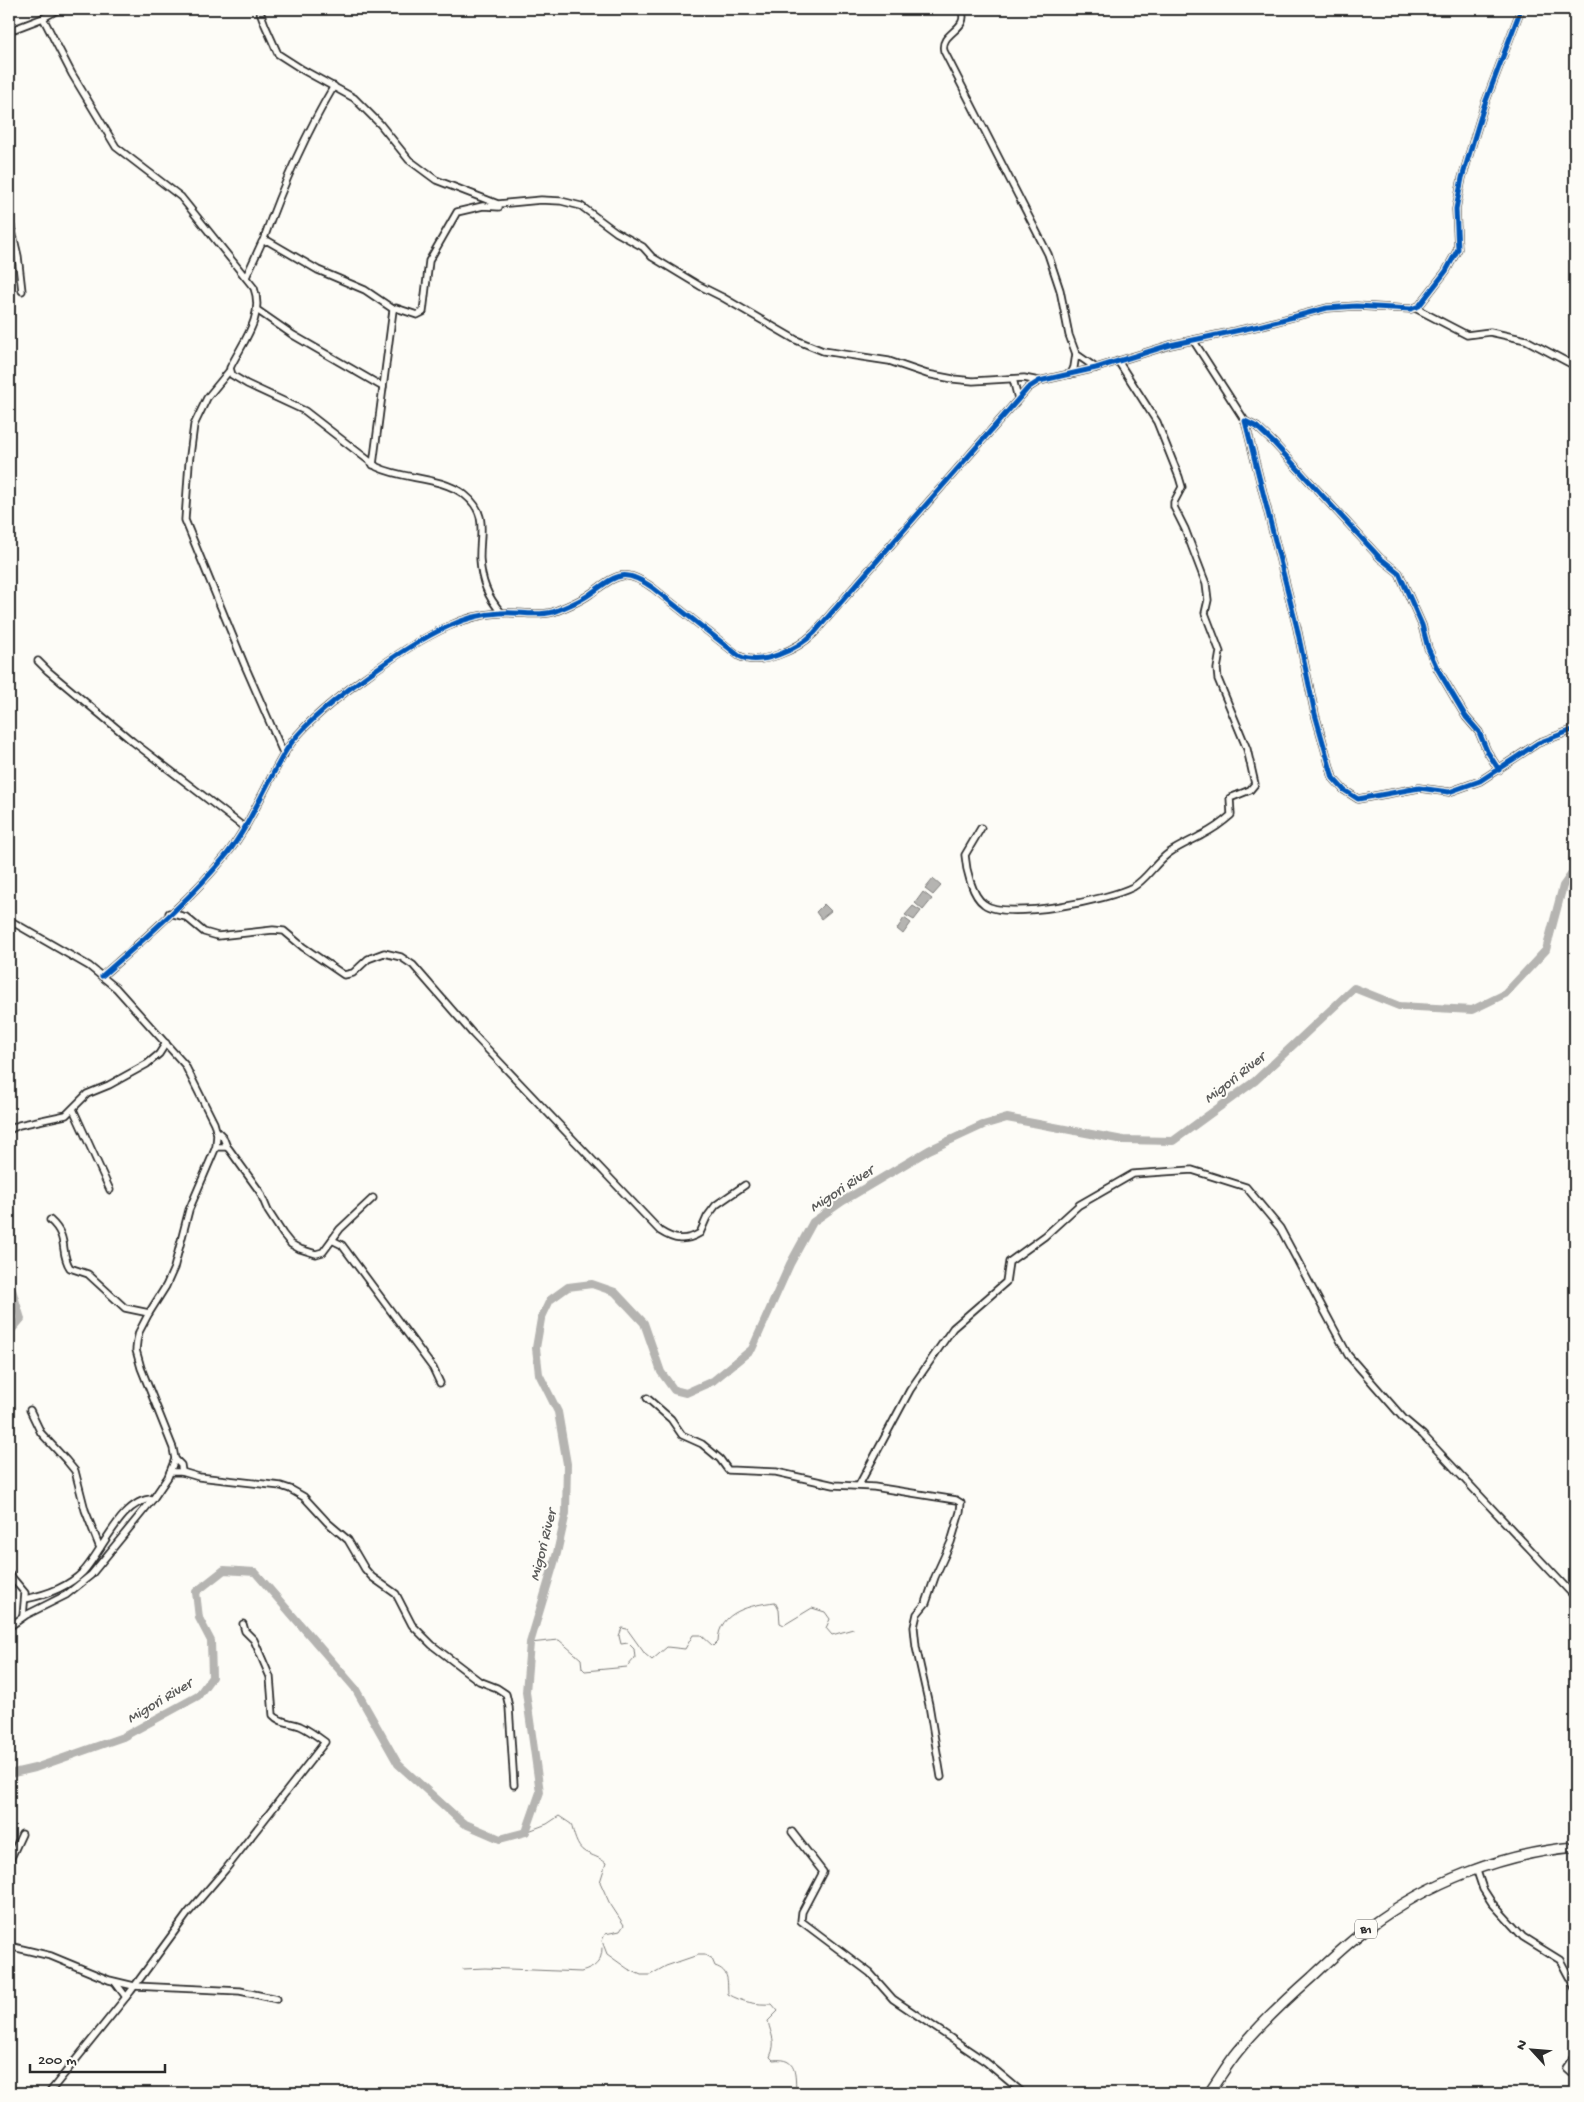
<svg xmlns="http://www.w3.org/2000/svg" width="1584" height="2102" viewBox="0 0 1584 2102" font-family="'Gochi Hand',sans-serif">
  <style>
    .water { fill: #b5b4b1; stroke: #7e7d7b }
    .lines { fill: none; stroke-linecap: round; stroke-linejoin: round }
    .stream { stroke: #7e7d7b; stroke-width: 1 }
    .river { stroke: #b5b4b1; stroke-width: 8 }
    .minor-casing { stroke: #2b2b2b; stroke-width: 9 }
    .highway-casing { stroke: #2b2b2b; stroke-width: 12 }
    .minor { stroke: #fdfcf7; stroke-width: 5.5 }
    .highway { stroke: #fdfcf7; stroke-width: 9 }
    .cycleway-casing { stroke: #fdfcf7; stroke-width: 8 }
    .cycleway { stroke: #0057b8; stroke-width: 5 }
    .labels { text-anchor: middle; stroke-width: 4; stroke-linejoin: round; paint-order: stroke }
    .shield { fill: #fdfcf7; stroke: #6a6a68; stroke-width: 1 }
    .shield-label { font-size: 12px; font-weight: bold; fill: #2b2b2b }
    .water-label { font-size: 15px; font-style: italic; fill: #5b5b5a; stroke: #fdfcf7 }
  </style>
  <rect width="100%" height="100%" fill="#fdfcf7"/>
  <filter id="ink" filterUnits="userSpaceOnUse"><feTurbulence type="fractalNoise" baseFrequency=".02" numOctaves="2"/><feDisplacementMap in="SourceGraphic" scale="10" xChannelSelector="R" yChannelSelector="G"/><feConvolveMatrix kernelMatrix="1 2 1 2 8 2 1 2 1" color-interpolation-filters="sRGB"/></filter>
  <g filter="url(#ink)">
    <g class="water">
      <path d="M 933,879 L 941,886 L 933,895 L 925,889 Z"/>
      <path d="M 923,892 L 932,899 L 923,910 L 915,903 Z"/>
      <path d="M 824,904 L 831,911 L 821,919 L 816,912 Z"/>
      <path d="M 913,906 L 921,911 L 914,920 L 905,915 Z"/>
      <path d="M 904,918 L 911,923 L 903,934 L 897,929 Z"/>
    </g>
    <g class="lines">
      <g class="stream">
        <path d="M 530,1643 L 559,1640 L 581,1659 L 582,1668 L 585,1671 L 627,1667 L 635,1658 L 634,1649 L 628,1643 L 621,1644 L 619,1636 L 622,1628 L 627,1629 L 645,1654 L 652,1660 L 667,1647 L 685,1649 L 693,1635 L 701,1635 L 713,1646 L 718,1641 C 719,1611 751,1605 775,1602 L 779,1610 L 780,1623 L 784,1625 L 812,1608 L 825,1612 L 830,1619 L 826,1628 L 832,1635 L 853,1629"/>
        <path d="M 526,1832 L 547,1824 L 559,1816 L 571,1824 C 574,1833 576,1847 585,1852 C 593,1856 599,1857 606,1863 L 600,1882 L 609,1902 L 624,1925 L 620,1931 L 605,1934 L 602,1941 L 607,1954 L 628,1969 L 641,1975 L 650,1975 L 666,1966 L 698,1955 L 705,1955 L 712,1959 L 715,1966 C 730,1971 727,1981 728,1994 C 742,2002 756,2005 772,2004 L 778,2011 L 768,2021 C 771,2036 777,2041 770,2057 L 773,2060 C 798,2057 795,2075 796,2093"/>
        <path d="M 463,1969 L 485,1968 L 581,1972 C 595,1968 602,1962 602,1948"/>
        <path d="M 811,2093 L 816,2093"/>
      </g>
      <g class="river">
        <path d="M 9,1280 L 21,1319 L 9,1333"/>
        <path d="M 9,1774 L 35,1768 L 123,1737 L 198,1696 L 212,1677 L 211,1641 L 199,1618 L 196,1592 L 224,1570 L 255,1572 L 355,1688 L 398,1764 L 463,1823 L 500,1839 L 526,1832 L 540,1792 L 526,1692 L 530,1643 L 557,1553 L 566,1513 L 567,1464 L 558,1412 L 539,1374 L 536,1348 L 541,1319 L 550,1300 L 568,1287 L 592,1284 L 615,1292 L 644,1323 L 661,1372 L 674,1390 L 686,1393 L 713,1381 L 752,1349 L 790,1264 L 813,1222 L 843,1201 L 929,1150 L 983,1125 L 1007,1118 L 1123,1140 L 1173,1141 L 1255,1081 L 1354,988 L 1399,1006 L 1472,1010 L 1505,994 L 1546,950 L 1563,886 L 1575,869"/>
      </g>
      <defs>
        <g id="minor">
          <path d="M 259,9 L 265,25 L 278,54 L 303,70 L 354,98 L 380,124 L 409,160 L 436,180 L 498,204 L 541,200 L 561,201 L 581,206 L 616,232 L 643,247 L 652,257 L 700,286 L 722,297 L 796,340 L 823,351 L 889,361 L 927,374 L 953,379 L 973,381 L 1024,378 L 1039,381"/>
          <path d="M 961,9 C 971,30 939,32 944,51 L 1048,254 L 1060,290 L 1069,335 L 1076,354 L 1096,368"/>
          <path d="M 43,18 L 72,74 L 116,147 L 181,197 L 254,288 C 265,317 242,343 230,368 L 232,375 L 247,384 L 305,411 L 377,467 C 404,480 440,476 465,495 C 489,514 479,534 480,559 C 481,579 488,598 501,612"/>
          <path d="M 9,31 L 43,18 L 59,9"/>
          <path d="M 9,218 L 18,256 L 22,291"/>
          <path d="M 263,241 C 282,187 305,135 334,86"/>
          <path d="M 246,277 L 262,242 L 268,241 L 318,270 L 365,290 L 393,309"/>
          <path d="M 1415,308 L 1467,335 L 1490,332 L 1526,340 L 1575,366"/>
          <path d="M 257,310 L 293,335 L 383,387"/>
          <path d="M 1193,340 L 1245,421"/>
          <path d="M 230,370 L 207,398 L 194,425 L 189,463 L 185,520 L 245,666 L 284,755"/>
          <path d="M 1071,374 L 1074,367 L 1076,354"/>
          <path d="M 1013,379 L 1018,399"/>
          <path d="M 373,465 L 393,310 L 396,308 L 417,315 L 423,312 L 429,261 L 457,212 L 483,206 L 499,207"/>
          <path d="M 38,661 L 48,671 L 132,741 L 245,828"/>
          <path d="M 1499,770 L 1487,751 L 1479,732 L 1466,717 L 1437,668 L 1428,648 L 1422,625 L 1399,573 L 1380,558 L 1274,443 L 1257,427 L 1245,421 L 1297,628 L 1315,714 L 1333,778 L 1344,790 L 1358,799 L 1419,788 L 1449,792 L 1480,781 L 1538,743 L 1575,729"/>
          <path d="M 981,828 L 965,855 C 966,869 972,896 984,904 C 1006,921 1108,900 1133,887 C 1147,879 1155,863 1169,853 C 1179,846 1191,841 1202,835 C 1212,830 1222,823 1231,815 L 1230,798 L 1250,790 L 1255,784 L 1247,749 L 1218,679 L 1217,669 L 1220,652 L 1205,613 L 1208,600 L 1206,584 L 1185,529 L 1174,507 L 1174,502 L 1182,487 L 1179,477 L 1157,422 L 1118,361"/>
          <path d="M 169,913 L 186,917 L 204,932 L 218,936 L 273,930 L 284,931 L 303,947 L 344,975 L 353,973 L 368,959 L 384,953 L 401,957 L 413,965 L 473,1034 L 660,1231 C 674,1240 685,1242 700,1233 L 707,1217 L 716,1205 L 745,1185"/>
          <path d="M 9,920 L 89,966 L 116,988 L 185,1065 L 214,1123 L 217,1134 L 216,1147 L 189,1210 L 174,1268 L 166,1286 L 149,1313 L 139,1332 L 137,1341 L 136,1350 L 141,1368 L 173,1448 L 175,1459 L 168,1477 L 153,1499 L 91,1575 L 66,1595 L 26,1615 L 9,1627"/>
          <path d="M 102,976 C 145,938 191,899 227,854 C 252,822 266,783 287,749 C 312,710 406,645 449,626 C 464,619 483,614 500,613 C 517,611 535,617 553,612 C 566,607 579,602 590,594 C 617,575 623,567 653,588 L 739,656 C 761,667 798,649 814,633 L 1028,388 L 1039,381 L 1096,368 L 1170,345 L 1259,326 L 1327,308 L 1356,306 L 1411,309 L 1419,306 L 1446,271 L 1458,249 L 1456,209 L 1462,178 L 1484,106 L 1521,9"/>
          <path d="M 73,1109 L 110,1190"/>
          <path d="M 9,1130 L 19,1125 L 66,1115 L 87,1094 L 109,1085 L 147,1064 L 159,1054 L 166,1043"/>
          <path d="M 216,1130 L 223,1137 L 227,1147"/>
          <path d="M 216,1147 L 227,1147 L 229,1149 L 260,1192 L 268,1211 L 283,1234 L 291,1244 L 300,1249 L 316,1254 L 323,1252 L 340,1229 L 373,1198"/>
          <path d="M 50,1220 C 70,1238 59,1252 70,1268 L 88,1274 L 125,1308 L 149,1313"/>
          <path d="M 332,1240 L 342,1245 L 433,1368 L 440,1383"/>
          <path d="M 647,1398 L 671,1419 L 682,1435 L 702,1444 L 720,1459 L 728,1470 L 776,1472 L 834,1485 L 874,1487 L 956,1500 L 961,1503 L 960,1512 L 951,1542 L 935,1577 L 926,1603 L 917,1614 L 914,1627 L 916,1647 L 929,1705 L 941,1777"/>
          <path d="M 30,1410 L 41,1433 L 66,1460 L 75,1471 L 85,1510 L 100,1548"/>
          <path d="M 175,1459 L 181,1465 L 182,1472"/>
          <path d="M 170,1472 L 182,1472 L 199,1477 L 281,1486 L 290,1489 L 304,1497 L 327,1522 L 348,1540 L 365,1569 L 372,1577 L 396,1594 L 412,1625 L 432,1645 L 479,1681 L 497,1688 L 506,1694 L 509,1707 L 514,1785"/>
          <path d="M 859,1485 L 910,1390 L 953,1328 L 1006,1282 L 1009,1262 L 1045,1236 L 1079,1205 L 1133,1174 L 1192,1170 L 1246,1187 L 1280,1228 L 1348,1355 L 1404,1419 L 1423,1435 L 1575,1597"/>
          <path d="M 9,1574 L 25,1593 L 23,1616"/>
          <path d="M 25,1599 C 46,1595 68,1587 83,1572 C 102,1552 122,1498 153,1499"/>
          <path d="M 792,1832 L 823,1872 L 802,1912 L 801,1921 L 870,1973 L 893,1999 L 986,2062 L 1023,2093"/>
          <path d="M 9,1862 L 22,1834"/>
          <path d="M 1476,1868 L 1483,1889 L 1492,1903 L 1523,1937 L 1560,1960 L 1575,1988"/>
          <path d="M 9,1946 L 51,1956 L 109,1980 L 134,1986 L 240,1991 L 277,1999"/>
          <path d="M 115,1982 L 126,1997"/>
          <path d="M 1575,2055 L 1566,2068 L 1575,2076"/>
          <path d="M 49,2093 L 131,1991 L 188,1913 L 225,1870 L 325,1742 C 317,1736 309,1730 300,1726 C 290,1722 280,1723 273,1715 L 270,1677 L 254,1640 L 245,1631 L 243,1624"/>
        </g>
        <path id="highway" d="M 1209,2093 C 1219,2079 1228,2063 1239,2050 C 1261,2023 1286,2000 1312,1977 C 1330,1960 1349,1942 1369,1927 C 1429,1882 1500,1854 1575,1847"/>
      </defs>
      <use href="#minor" class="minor-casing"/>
      <use href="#highway" class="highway-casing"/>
      <use href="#minor" class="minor"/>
      <use href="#highway" class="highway"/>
      <defs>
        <g id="cycleway">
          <path d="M 1499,770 L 1487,751 L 1479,732 L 1466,717 L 1437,668 L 1428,648 L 1422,625 L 1399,573 L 1380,558 L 1274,443 L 1257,427 L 1245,421 L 1297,628 L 1315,714 L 1333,778 L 1344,790 L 1358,799 L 1419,788 L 1449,792 L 1480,781 L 1538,743 L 1575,729"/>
          <path d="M 102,976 C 145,938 191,899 227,854 C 252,822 266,783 287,749 C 312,710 406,645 449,626 C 464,619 483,614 500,613 C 517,611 535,617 553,612 C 566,607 579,602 590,594 C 617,575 623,567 653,588 L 739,656 C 761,667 798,649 814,633 L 1028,388 L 1039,381 L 1096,368 L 1170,345 L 1259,326 L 1327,308 L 1356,306 L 1411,309 L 1419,306 L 1446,271 L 1458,249 L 1456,209 L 1462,178 L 1484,106 L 1521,9"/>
        </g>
      </defs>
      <use href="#cycleway" class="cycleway-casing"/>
      <use href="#cycleway" class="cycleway"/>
    </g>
  </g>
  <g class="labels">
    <rect class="shield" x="1355" y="1919.5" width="22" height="19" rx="4"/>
    <g class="shield-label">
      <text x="1366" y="1933">B1</text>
    </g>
    <g class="water-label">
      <text transform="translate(1234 1077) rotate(-38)" y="5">Migori River</text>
      <text transform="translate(841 1188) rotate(-33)" y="5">Migori River</text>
      <text transform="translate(542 1545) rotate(-76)" y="5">Migori River</text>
      <text transform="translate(159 1700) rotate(-31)" y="5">Migori River</text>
    </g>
  </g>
  <rect width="1584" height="2102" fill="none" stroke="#fdfcf7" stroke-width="30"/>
  <rect x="15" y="15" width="1554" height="2072" fill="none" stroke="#2b2b2b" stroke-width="2" filter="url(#ink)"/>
  <g transform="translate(1532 2050) rotate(296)" stroke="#fdfcf7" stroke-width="4" paint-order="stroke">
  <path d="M0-4L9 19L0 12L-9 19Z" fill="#2b2b2b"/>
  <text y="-8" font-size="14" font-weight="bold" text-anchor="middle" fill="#2b2b2b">N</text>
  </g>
  <path d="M30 2064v8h135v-8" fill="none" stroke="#2b2b2b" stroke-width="2.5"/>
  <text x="38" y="2064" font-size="15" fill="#2b2b2b" stroke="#fdfcf7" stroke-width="4" paint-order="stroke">200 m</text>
</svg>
